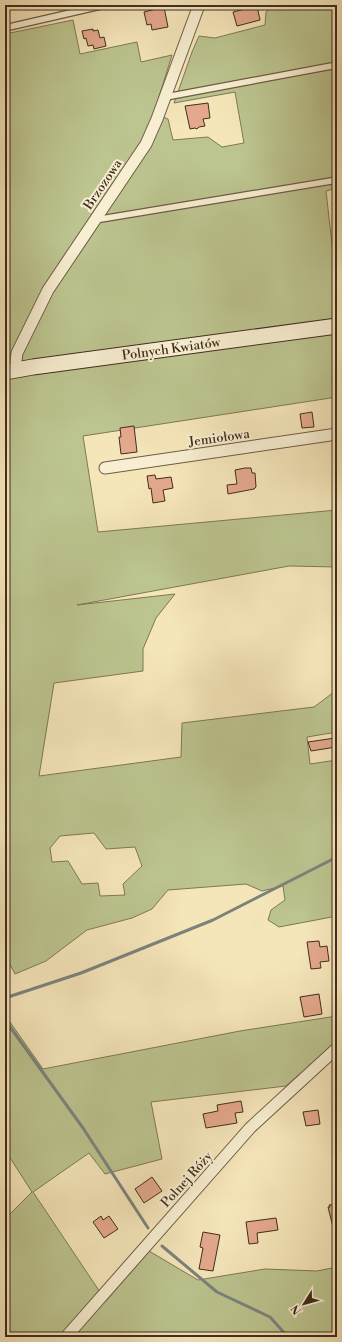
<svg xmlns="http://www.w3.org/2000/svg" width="342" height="1342" viewBox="0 0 342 1342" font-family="'Libre Bodoni',serif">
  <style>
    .green { fill: #bcc48f; stroke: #7e7857; fill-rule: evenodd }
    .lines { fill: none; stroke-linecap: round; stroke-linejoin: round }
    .stream { stroke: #7c837d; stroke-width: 3 }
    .building { fill: #e4a98c; stroke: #412d1f }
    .lane-casing { stroke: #6e5b46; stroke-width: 8 }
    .street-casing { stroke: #6e5b46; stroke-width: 13 }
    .secondary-casing { stroke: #412d1f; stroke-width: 17 }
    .lane { stroke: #f8efd2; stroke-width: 5.5 }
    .street { stroke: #f8efd2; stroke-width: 11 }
    .secondary { stroke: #f8efd2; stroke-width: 15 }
    .labels { text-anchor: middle; stroke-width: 4; stroke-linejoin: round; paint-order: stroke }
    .street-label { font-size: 13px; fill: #412d1f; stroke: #f8efd2 }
  </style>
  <rect width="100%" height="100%" fill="#f5e6ba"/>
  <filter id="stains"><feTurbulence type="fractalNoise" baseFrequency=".005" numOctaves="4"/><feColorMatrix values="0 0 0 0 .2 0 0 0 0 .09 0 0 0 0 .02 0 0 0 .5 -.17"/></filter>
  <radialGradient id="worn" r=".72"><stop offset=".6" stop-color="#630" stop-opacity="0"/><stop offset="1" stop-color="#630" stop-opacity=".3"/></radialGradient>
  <g class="green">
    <path d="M 275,5 L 337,5 L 337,188 L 326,191 L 332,244 L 337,245 L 337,397 L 83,436 L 98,532 L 337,510 L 337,567 L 289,566 L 77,605 L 175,594 L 156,618 L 143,649 L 143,671 L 54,683 L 39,776 L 181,757 L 182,723 L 314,707 L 334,692 L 337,691 L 337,732 L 307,737 L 310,764 L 337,760 L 337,916 L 279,927 L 268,920 L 271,910 L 285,900 L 283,886 L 262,891 L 246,884 L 168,890 L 152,909 L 132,918 L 87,930 L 46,961 L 15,974 L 5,955 L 5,34 L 73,20 L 80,54 L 137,42 L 141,62 L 172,55 L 154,113 L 168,119 L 173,140 L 208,137 L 222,147 L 244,143 L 235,92 L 174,103 L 192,52 L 199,36 L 215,38 L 265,25 L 266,12 ZM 94,833 L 106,849 L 135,847 L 142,866 L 123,884 L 125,895 L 100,896 L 98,883 L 82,884 L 68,861 L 52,862 L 50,848 L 60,836 Z"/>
    <path d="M 5,1015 L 43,1069 L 240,1031 L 337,1016 L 337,1041 L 286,1086 L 151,1102 L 162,1159 L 105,1174 L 89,1153 L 33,1192 L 106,1301 L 149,1251 L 198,1280 L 265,1269 L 317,1271 L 337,1267 L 337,1337 L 5,1337 L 5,1219 L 32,1192 L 5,1150 Z"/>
  </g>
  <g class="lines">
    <g class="stream">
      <path d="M 5,998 L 81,973 L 213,920 L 337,857"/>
      <path d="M 5,1020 L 83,1128 L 148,1228"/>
      <path d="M 162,1246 L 217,1292 L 270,1317 L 288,1337"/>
    </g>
  </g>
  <g class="building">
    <path d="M 257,6 L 260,20 L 237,26 L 233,12 Z"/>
    <path d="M 164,7 L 168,27 L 152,30 L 151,24 L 147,25 L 144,12 Z"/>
    <path d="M 93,29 L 93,31 L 98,30 L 100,38 L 104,37 L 106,46 L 94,49 L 93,45 L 88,46 L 86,38 L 84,39 L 82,31 Z"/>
    <path d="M 208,103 L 210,118 L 203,119 L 205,126 L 199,127 L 197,129 L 195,128 L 190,129 L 185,106 Z"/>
    <path d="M 312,412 L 314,427 L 302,428 L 300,414 Z"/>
    <path d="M 134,426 L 137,452 L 121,454 L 119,437 L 121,437 L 120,428 Z"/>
    <path d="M 245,468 L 251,468 L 252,473 L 255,473 L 256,487 L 254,489 L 228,494 L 227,485 L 237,484 L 235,470 Z"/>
    <path d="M 155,475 L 156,479 L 171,477 L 173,488 L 163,490 L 165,501 L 153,503 L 151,488 L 149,489 L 147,476 Z"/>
    <path d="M 335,738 L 336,747 L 311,751 L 308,742 Z"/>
    <path d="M 319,941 L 320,947 L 327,946 L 329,961 L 320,962 L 321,968 L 311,969 L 307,942 Z"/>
    <path d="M 319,994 L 322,1014 L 304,1017 L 300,997 Z"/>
    <path d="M 241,1101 L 243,1112 L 235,1113 L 237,1123 L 206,1128 L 203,1114 L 218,1111 L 217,1105 Z"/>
    <path d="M 318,1110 L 320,1124 L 306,1126 L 303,1112 Z"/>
    <path d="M 152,1177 L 162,1191 L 144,1203 L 135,1189 Z"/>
    <path d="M 337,1204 L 337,1226 L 333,1227 L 328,1207 L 330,1207 L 329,1205 Z"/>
    <path d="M 101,1216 L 103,1220 L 109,1216 L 118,1229 L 104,1238 L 93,1222 Z"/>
    <path d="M 276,1218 L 278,1230 L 257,1233 L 258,1243 L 249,1244 L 246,1222 Z"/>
    <path d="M 203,1232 L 220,1235 L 213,1271 L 199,1269 L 203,1248 L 200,1247 Z"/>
  </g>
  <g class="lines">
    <defs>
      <g id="lane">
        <path d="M 5,28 L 105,5"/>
        <path d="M 166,97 L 337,65"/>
        <path d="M 95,220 L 337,180"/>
      </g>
      <g id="street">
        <path d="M 17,369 L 16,361 L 17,353 L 48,290 L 146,144 L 157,119 L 199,5"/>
        <path d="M 105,468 L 337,434"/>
        <path d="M 66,1337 L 250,1128 L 337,1048"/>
      </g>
      <path id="secondary" d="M 5,372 L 33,367 L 337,326"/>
    </defs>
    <use href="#lane" class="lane-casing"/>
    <use href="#street" class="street-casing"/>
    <use href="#secondary" class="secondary-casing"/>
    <use href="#lane" class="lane"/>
    <use href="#street" class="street"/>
    <use href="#secondary" class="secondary"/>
  </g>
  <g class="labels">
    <g class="street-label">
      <text transform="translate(102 184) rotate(-56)" y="5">Brzozowa</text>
      <text transform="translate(171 348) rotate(-8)" y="5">Polnych Kwiatów</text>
      <text transform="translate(219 437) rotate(-8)" y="5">Jemiołowa</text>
      <text transform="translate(186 1179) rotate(-48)" y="5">Polnej Róży</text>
    </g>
  </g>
  <rect width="342" height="1342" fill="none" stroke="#f5e6ba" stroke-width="20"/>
  <rect x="6" y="6" width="330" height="1330" fill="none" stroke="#412d1f" stroke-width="2"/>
  <rect x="10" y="10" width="322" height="1322" fill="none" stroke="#412d1f"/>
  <g transform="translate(304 1304) rotate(233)" stroke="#f8efd2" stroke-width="3" paint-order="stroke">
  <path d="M0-3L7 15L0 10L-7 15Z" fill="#412d1f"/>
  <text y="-6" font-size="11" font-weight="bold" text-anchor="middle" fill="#412d1f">N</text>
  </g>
  <rect width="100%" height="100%" filter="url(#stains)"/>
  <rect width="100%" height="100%" fill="url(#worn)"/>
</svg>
